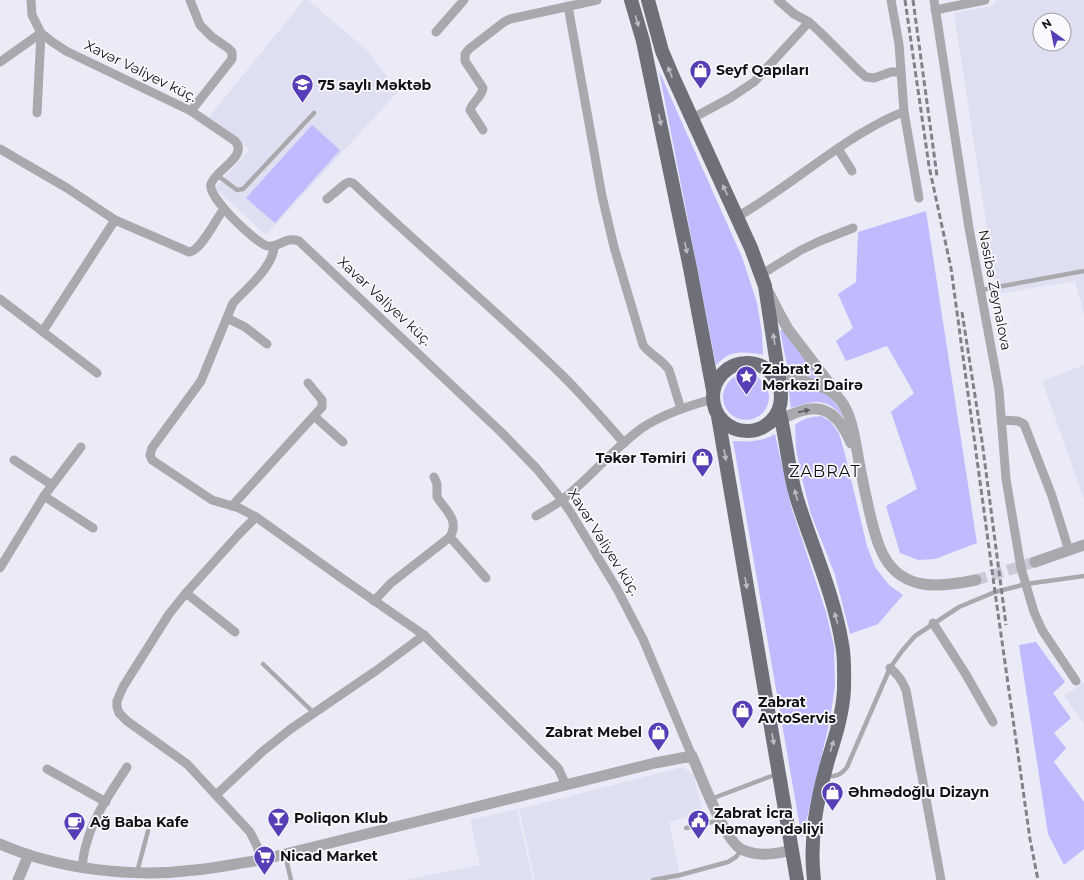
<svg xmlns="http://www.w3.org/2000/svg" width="1084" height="880" viewBox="0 0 1084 880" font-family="Montserrat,sans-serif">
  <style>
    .built { fill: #dfdff2; fill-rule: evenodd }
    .green { fill: #bfbbfe }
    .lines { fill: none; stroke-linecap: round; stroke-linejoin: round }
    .tertiary-tunnel { stroke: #cacad6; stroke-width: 11; stroke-dasharray: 11 5.5; stroke-linecap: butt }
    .service { stroke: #a8a8ad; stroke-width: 4.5 }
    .minor { stroke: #a8a8ad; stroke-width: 9 }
    .tertiary { stroke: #a8a8ad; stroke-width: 11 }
    .primary { stroke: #6f6f79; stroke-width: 14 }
    .rail { stroke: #818189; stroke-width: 3; stroke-dasharray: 6 3; stroke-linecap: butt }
    .oneway { fill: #bbbbc2 }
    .oneway2 { fill: #5d5d62 }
    .labels { text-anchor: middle; stroke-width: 3.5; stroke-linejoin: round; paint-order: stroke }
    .poi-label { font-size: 14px; font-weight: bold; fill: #121216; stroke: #f9f9fe; text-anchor: start }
    .street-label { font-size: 14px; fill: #121216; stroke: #f9f9fe }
    .quarter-label { font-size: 16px; letter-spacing: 1px; fill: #121216; stroke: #f9f9fe }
  </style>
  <rect width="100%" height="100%" fill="#ebebf8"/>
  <g class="built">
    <path d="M 304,0 L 308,0 L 368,51 L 398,92 L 266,235 L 215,188 L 249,150 L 209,117 Z"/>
    <path d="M 997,0 L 1084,0 L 1084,315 L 1075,281 L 997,294 L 954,13 L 992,6 ZM 1040,20 L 1064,20 L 1064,44 L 1040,44 Z"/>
    <path d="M 1084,365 L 1084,499 L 1042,381 Z"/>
    <path d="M 1084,682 L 1084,724 L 1064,696 Z"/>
    <path d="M 683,767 L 694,776 L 703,813 L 669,822 L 681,880 L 535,880 L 519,809 Z"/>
    <path d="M 517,809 L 533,880 L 403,880 L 480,865 L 470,820 Z"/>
  </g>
  <g class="green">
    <path d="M 659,71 L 742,257 L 757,303 L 762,334 L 763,355 C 752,353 736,350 725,357 C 722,359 719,362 716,365 Z"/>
    <path d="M 312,125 L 340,150 L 275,223 L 246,198 Z"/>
    <path d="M 926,211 L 977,543 L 935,559 L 918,560 L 900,553 L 886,506 L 917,489 L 891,412 L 914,393 L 887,346 L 846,361 L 836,341 L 853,328 L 838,294 L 856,282 L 858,232 Z"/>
    <path d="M 780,330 L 783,330 L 818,376 L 815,379 L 788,370 Z"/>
    <circle cx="746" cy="397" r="23"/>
    <path d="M 788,384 C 820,389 829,389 845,419 C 826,397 817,400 791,408 Z"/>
    <path d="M 821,416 L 830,421 L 839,433 L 845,454 L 867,546 L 875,567 L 889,585 L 903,595 L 878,624 L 850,634 L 835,575 L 811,514 L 803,483 L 796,449 L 795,425 C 803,418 810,417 821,416 Z"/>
    <path d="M 775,434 L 791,506 L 826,612 L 834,646 L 835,686 L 830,720 L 802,839 L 733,441 C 749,442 761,442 775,434 Z"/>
    <path d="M 1036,642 L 1065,682 L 1053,693 L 1071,718 L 1054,733 L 1066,748 L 1054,762 L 1084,802 L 1084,849 L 1064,865 L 1048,834 L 1019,645 Z"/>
  </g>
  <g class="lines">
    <path class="tertiary-tunnel" d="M 976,580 L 1035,562"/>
    <g class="service">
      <path d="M 217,175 L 237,190 L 243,189 L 314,113"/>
      <path d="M 981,290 L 1084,271"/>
      <path d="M 263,664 L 314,713"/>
      <path d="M 825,776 C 836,777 841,775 847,767 L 890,668 L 902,651 L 915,636 L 959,607 L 995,592 L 1026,584 L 1084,576"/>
      <path d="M 711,799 L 777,774"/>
      <path d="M 686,828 L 720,820"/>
      <path d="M 285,854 L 291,880"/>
      <path d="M 137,872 L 148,831"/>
      <path d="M 653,880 L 680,875 L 728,862 L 736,857 L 741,850"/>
    </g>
    <g class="minor">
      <path d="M 31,0 L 32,15 L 41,33 L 37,113"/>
      <path d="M 190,0 L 200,25 L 212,37 L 228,48 L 232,52 L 232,59 L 191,111"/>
      <path d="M 778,0 L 794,14 L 809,22 L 820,32 L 859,71 L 866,77 L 874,78 L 891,72 L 901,72"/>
      <path d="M 891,0 L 899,44 L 904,112 L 919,198"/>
      <path d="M 934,0 L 969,228 L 999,390 L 1006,479 L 1021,568 L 1034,612 L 1042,630 L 1076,681"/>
      <path d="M 568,6 L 602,196 L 614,247 L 643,345 C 650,355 662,359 669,370 L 681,409"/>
      <path d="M 935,10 L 985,0"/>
      <path d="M 436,32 L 464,0"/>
      <path d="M 0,62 L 41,33 L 51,41 L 66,51 L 191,111 L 235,141 C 249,156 215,170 211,184 C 207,197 255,242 267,246 C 279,249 283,236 299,241 L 501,432 L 537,469 L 562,500 L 571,513 L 617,589 L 643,639 L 692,756"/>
      <path d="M 691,119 L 730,98 L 754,82 L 809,22"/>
      <path d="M 483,130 L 470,110 C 473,101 482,97 483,88 L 465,61 L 465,54 L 469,49 L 504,22 L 510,19 L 597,0"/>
      <path d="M 0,149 L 67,188 L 115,220 L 189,252 C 201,251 215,220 224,209"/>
      <path d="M 838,149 L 852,171"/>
      <path d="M 327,199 L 345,184 L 349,182 L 353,183 C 422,249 495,309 563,376 C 584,397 604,420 624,443"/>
      <path d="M 737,217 C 777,194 813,164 852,139 C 869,129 885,118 904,112"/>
      <path d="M 274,247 C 273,267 246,289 233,303 L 201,381 L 152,448 L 150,455 L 152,460 L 212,500 L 239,508 L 256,517 L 340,577 L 424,635 L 558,768 L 566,785"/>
      <path d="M 762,274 L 801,250 L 820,241 L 853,228"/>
      <path d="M 0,299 L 97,373"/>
      <path d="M 227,318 L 245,327 L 267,344"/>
      <path d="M 43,331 L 115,220"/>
      <path d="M 314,416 L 343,442"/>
      <path d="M 1002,420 L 1018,421 L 1024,424 L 1052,496 L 1069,551"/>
      <path d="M 14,460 L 52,485"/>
      <path d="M 44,496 L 93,528"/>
      <path d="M 232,506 L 322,407 L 322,400 L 308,383"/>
      <path d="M 536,516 C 544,511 554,506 562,500 C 590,478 613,449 642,428 C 663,414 688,406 713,399"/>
      <path d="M 256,517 L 239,534 L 186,593 L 169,614 L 123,687 L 117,701 L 117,707 L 119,713 L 127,721 L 187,764 L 250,832 L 257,846 L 261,860"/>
      <path d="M 450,537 L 486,578"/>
      <path d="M 0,568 L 44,496 L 81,447"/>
      <path d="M 186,593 L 235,632"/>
      <path d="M 374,601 L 391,583 L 450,537 C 460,520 445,510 437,497 L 437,484 L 434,477"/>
      <path d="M 933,623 L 965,673 L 993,722"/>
      <path d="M 890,668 C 898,674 902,680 906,690 L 941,880"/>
      <path d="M 47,769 L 106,802"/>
      <path d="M 216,795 L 263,751 L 292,728 L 377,670 L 424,635"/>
      <path d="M 82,867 C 83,859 84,850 87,842 C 94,815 112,791 127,767"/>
    </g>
    <g class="tertiary">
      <path d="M 769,293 L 779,313 L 788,329 L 836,392"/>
      <path d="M 766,369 L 825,388 C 831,391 837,396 841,401 C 852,415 855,440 858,456 C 861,474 865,492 869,510 C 872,523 875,536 880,548 C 898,592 937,588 976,580"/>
      <path d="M 768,425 C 806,407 831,394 851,443"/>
      <path d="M 1035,562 L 1084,545"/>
      <path d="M 0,844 C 57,869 132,878 195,870 C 217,868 239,863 261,860 L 655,763 L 692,756 C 701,776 725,843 743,850 C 759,857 776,854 792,850"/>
      <path d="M 18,880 L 28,856"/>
    </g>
    <g class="primary">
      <path d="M 631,0 L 643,41 L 690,268 L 713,390"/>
      <path d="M 648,0 L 662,51 L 673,77 L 751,248 L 765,286 L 781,391"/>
      <circle cx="747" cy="397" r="34"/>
      <path d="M 779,410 C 787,440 788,472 798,502 C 813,549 834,595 842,644 C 845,659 844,675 844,689 C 843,713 835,738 828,760 C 817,800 809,838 814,880"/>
      <path d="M 718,416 L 797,880"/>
    </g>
    <g class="rail">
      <path d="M 905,0 L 929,166 L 951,268 L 995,592 L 1030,839 L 1038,880"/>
      <path d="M 913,0 L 937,176"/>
      <path d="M 962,312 L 982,441 L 1006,625"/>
    </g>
  </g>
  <defs><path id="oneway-solid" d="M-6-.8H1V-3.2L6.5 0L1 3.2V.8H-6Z"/></defs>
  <g class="oneway">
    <use href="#oneway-solid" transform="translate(637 21) rotate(73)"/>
    <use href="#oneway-solid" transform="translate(670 72) rotate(-111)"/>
    <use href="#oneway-solid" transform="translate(660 120) rotate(78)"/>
    <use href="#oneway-solid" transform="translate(725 190) rotate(-115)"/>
    <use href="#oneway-solid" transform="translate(686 248) rotate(78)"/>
    <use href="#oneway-solid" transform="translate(774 339) rotate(-99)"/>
    <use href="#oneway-solid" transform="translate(725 455) rotate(80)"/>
    <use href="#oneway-solid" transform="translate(796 495) rotate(-105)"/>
    <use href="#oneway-solid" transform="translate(746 583) rotate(80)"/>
    <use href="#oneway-solid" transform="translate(836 618) rotate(-106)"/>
    <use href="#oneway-solid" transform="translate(773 739) rotate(80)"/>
    <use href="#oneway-solid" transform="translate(832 746) rotate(-74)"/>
  </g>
  <use class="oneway2" href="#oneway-solid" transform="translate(804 411) rotate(-13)"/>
  <defs>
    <symbol id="shop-pin" viewBox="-11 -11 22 30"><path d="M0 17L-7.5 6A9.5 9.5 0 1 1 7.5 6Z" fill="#573eb6" stroke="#f9f9fe"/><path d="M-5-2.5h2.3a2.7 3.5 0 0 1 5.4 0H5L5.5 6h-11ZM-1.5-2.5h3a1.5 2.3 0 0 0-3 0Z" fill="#fff"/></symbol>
    <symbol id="school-pin" viewBox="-11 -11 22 30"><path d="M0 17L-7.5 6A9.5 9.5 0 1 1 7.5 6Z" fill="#573eb6" stroke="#f9f9fe"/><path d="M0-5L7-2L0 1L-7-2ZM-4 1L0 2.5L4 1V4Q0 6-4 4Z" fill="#fff"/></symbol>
    <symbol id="sight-pin" viewBox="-11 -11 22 30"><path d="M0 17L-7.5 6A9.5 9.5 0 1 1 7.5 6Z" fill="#573eb6" stroke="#f9f9fe"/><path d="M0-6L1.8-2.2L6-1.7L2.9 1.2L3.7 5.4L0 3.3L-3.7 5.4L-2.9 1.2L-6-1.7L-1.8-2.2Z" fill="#fff"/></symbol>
    <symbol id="bar-pin" viewBox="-11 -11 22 30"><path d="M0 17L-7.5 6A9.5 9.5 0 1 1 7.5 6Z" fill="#573eb6" stroke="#f9f9fe"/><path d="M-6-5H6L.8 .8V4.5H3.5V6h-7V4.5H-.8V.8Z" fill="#fff"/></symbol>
    <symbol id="civic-pin" viewBox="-11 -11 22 30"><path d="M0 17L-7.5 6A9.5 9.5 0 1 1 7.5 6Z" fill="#573eb6" stroke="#f9f9fe"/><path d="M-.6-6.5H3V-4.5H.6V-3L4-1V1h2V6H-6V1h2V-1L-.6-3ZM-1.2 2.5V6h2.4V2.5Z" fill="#fff"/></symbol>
    <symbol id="cafe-pin" viewBox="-11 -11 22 30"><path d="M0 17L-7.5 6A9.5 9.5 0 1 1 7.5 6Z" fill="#573eb6" stroke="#f9f9fe"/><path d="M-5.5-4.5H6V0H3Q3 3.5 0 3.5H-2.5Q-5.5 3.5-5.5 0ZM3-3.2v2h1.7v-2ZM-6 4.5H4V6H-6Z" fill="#fff"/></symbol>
    <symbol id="supermarket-pin" viewBox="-11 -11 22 30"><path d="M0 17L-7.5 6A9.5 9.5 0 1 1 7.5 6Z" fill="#573eb6" stroke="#f9f9fe"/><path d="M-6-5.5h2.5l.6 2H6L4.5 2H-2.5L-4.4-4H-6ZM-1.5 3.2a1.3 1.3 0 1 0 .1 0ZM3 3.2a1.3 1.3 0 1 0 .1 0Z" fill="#fff"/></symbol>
  </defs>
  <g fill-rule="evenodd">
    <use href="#shop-pin" x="688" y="58" width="25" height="34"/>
    <use href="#school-pin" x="290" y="72" width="25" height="34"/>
    <use href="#sight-pin" x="734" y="364" width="25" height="34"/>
    <use href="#shop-pin" x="690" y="446" width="25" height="34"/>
    <use href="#shop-pin" x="730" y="698" width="25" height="34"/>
    <use href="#shop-pin" x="646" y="720" width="25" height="34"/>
    <use href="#shop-pin" x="820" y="780" width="25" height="34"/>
    <use href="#bar-pin" x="266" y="806" width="25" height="34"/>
    <use href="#civic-pin" x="686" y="808" width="25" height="34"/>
    <use href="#cafe-pin" x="62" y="810" width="25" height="34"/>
    <use href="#supermarket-pin" x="252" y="844" width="25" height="34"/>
  </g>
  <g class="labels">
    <g class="poi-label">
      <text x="716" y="75">Seyf Qapıları</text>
      <text x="318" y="90">75 saylı Məktəb</text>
      <text x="762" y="374">Zabrat 2<tspan x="762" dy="16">Mərkəzi Dairə</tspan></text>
      <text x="686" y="463" text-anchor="end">Təkər Təmiri</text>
      <text x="758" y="707">Zabrat<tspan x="758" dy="16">AvtoServis</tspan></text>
      <text x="642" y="737" text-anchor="end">Zabrat Mebel</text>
      <text x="848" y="797">Əhmədoğlu Dizayn</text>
      <text x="714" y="818">Zabrat İcra<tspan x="714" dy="16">Nəmayəndəliyi</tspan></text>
      <text x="294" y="823">Poliqon Klub</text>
      <text x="90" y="827">Ağ Baba Kafe</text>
      <text x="280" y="861">Nicad Market</text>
    </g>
    <g class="street-label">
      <text transform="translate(141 71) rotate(26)" y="5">Xavər Vəliyev küç.</text>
      <text transform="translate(995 290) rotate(79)" y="5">Nəsibə Zeynalova</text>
      <text transform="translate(385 301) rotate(43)" y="5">Xavər Vəliyev küç.</text>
      <text transform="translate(604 542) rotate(58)" y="5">Xavər Vəliyev küç.</text>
    </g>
    <g class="quarter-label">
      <text x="825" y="477">ZABRAT</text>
    </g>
  </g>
  <g transform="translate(1052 32) rotate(327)"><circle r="19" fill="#f9f9fe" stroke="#9d9da1"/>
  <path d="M0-3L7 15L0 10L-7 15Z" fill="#573eb6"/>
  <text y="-6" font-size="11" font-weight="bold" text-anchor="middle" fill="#121216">N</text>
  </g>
</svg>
